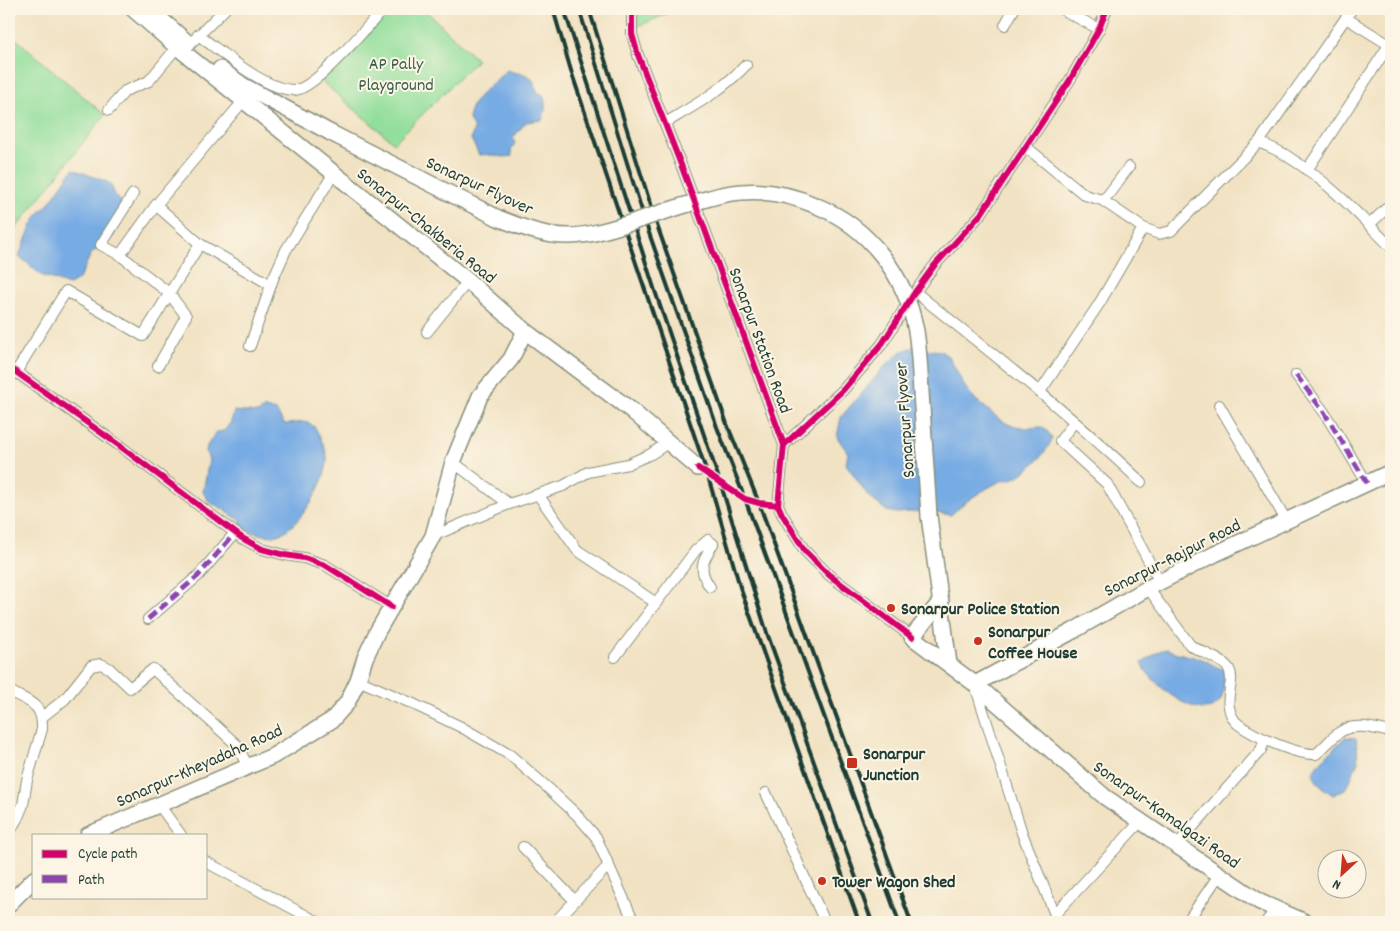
<svg xmlns="http://www.w3.org/2000/svg" width="1400" height="931" viewBox="0 0 1400 931" font-family="Dekko,sans-serif">
  <style>
    .green { fill: #92de9b; stroke: #588e68 }
    .water { fill: #77abe4; stroke: #4b748c }
    .lines { fill: none; stroke-linecap: round; stroke-linejoin: round }
    .minor-casing { stroke: #88907c; stroke-width: 12 }
    .secondary-casing { stroke: #88907c; stroke-width: 18 }
    .minor { stroke: #fff; stroke-width: 10 }
    .secondary { stroke: #fff; stroke-width: 15 }
    .rail { stroke: #1f3d34; stroke-width: 4 }
    .secondary-bridge-casing { stroke: #88907c; stroke-width: 18; stroke-linecap: butt }
    .secondary-bridge { stroke: #fff; stroke-width: 15 }
    .quiet { stroke: #8e44ad; stroke-width: 5; stroke-dasharray: 10 5; stroke-linecap: butt }
    .cycleway-casing { stroke: #fcf5e5; stroke-width: 9 }
    .cycleway { stroke: #d6006c; stroke-width: 6 }
    .poi-dot { fill: #c8321e; stroke: #fcf5e5; stroke-width: 2 }
    .labels { text-anchor: middle; stroke-width: 4; stroke-linejoin: round; paint-order: stroke }
    .park-label { font-size: 18px; fill: #365d49; stroke: #fcf5e5 }
    .street-label { font-size: 18px; fill: #1f3d34; stroke: #fcf5e5 }
    .poi-label { font-size: 18px; font-weight: bold; fill: #1f3d34; stroke: #fcf5e5; text-anchor: start }
  </style>
  <rect width="100%" height="100%" fill="#fcf5e5"/>
  <filter id="ink" filterUnits="userSpaceOnUse"><feTurbulence type="fractalNoise" baseFrequency=".02" numOctaves="2"/><feDisplacementMap in="SourceGraphic" scale="10" xChannelSelector="R" yChannelSelector="G"/><feConvolveMatrix kernelMatrix="1 2 1 2 8 2 1 2 1" color-interpolation-filters="sRGB"/></filter>
  <filter id="wash" filterUnits="userSpaceOnUse"><feTurbulence type="fractalNoise" baseFrequency=".0096" numOctaves="4" result="noise"/><feDisplacementMap in="SourceGraphic" scale="20" xChannelSelector="R" yChannelSelector="G"/><feGaussianBlur stdDeviation="1.12" result="paint"/><feColorMatrix in="noise" values="0 0 0 0 0 0 0 0 0 0 0 0 0 0 0 0 0 1.4 0 .05"/><feComposite in="paint" operator="in"/></filter>
  <g filter="url(#wash)">
    <rect width="100%" height="100%" fill="#f1e2c3"/>
    <g class="green">
      <path d="M 389,9 L 424,9 L 477,60 L 394,143 L 321,81 Z"/>
      <path d="M 639,9 L 679,9 L 636,27 L 636,17 Z"/>
      <path d="M 9,33 L 105,115 L 9,237 Z"/>
    </g>
    <g class="water">
      <path d="M 507,70 C 523,77 531,68 537,92 L 543,95 C 546,104 546,111 542,120 L 526,122 L 513,138 L 515,143 L 511,150 L 512,156 C 499,159 492,153 479,155 L 471,139 L 474,129 C 473,127 470,122 469,119 C 467,101 495,82 507,70 Z"/>
      <path d="M 73,169 L 110,183 L 115,195 L 123,204 L 121,215 L 114,235 L 91,254 L 79,279 L 69,285 L 41,275 L 19,256 L 32,225 L 39,213 L 47,206 Z"/>
      <path d="M 910,348 L 941,351 L 949,357 L 965,387 L 976,400 L 999,419 L 1010,425 L 1027,428 L 1042,427 L 1049,433 L 1052,439 C 1047,453 1031,468 1018,476 C 1013,480 1005,479 999,482 C 981,491 965,501 951,515 L 922,511 L 897,513 L 887,511 L 869,497 L 846,464 L 848,453 L 837,437 L 841,417 L 885,366 L 901,352 Z"/>
      <path d="M 265,408 L 276,411 L 284,424 C 294,425 303,418 313,426 C 316,427 317,432 319,435 C 322,441 326,450 327,457 C 329,479 299,529 277,535 C 266,538 251,531 240,528 L 241,520 L 233,516 L 220,507 L 209,502 L 203,492 L 209,460 L 206,452 L 207,446 L 216,432 L 224,431 L 231,422 L 234,411 L 258,413 Z"/>
      <path d="M 1167,649 C 1179,655 1190,655 1202,659 C 1210,662 1215,668 1224,669 C 1224,678 1225,693 1220,701 C 1203,727 1148,682 1142,663 L 1159,651 Z"/>
      <path d="M 1345,737 L 1356,738 L 1358,761 L 1347,788 L 1333,795 L 1318,784 L 1313,773 L 1317,765 Z"/>
    </g>
  </g>
  <g filter="url(#ink)">
    <g class="lines">
      <defs>
        <g id="minor">
          <path d="M 635,9 L 632,16 L 632,34 L 638,55 L 683,170 L 784,445 L 778,505 L 782,514 L 805,551 L 829,575 L 912,637"/>
          <path d="M 1061,9 L 1099,29"/>
          <path d="M 1346,18 L 1391,46"/>
          <path d="M 1005,25 L 1014,9"/>
          <path d="M 198,35 C 222,52 265,90 294,90 C 314,91 368,25 384,9"/>
          <path d="M 194,40 L 225,9"/>
          <path d="M 244,100 L 156,205 L 200,244 L 271,285"/>
          <path d="M 109,110 L 125,91 L 149,81 L 177,47"/>
          <path d="M 665,123 C 697,104 720,92 746,65"/>
          <path d="M 1259,142 L 1352,9"/>
          <path d="M 1026,147 L 1085,195 L 1102,200 L 1108,195 L 1129,167"/>
          <path d="M 1307,170 L 1389,45"/>
          <path d="M 156,205 L 120,255 L 169,293 L 186,316 L 158,366"/>
          <path d="M 1370,224 L 1391,204"/>
          <path d="M 1143,228 L 1159,234 L 1171,231 L 1259,142 C 1269,147 1281,151 1290,158 C 1329,182 1360,216 1391,247"/>
          <path d="M 120,255 L 101,245 L 133,194"/>
          <path d="M 915,292 C 992,353 1070,414 1141,482"/>
          <path d="M 427,332 L 468,281"/>
          <path d="M 250,346 L 273,279 L 286,250 L 334,173"/>
          <path d="M 9,367 L 120,446 L 242,538 L 262,549 L 285,555 L 304,558 L 325,565 L 392,607"/>
          <path d="M 16,372 L 66,291 L 143,336 L 200,244"/>
          <path d="M 1296,375 L 1324,412 L 1367,483"/>
          <path d="M 1040,392 L 1099,304 L 1143,228 L 1102,200"/>
          <path d="M 1219,405 L 1286,520"/>
          <path d="M 1074,422 L 1060,441 L 1107,484 L 1160,582"/>
          <path d="M 784,445 L 843,390 L 882,344 L 915,292 L 934,266 L 981,214 L 1070,80 L 1099,29 L 1107,9"/>
          <path d="M 453,462 L 509,504"/>
          <path d="M 539,496 L 577,550 L 656,603"/>
          <path d="M 433,536 L 509,504 L 563,486 L 588,472 L 628,464 L 651,454 L 669,442"/>
          <path d="M 1148,588 L 1190,645 C 1200,652 1223,659 1229,669 C 1235,680 1226,695 1229,707 C 1230,713 1233,720 1238,724 C 1254,736 1296,755 1316,754 C 1324,748 1331,738 1340,732 C 1354,722 1376,729 1391,732"/>
          <path d="M 148,619 L 198,576 L 235,533"/>
          <path d="M 615,657 L 696,550 L 708,540 L 713,544 C 703,561 697,569 710,587"/>
          <path d="M 358,680 L 411,703 L 461,727 L 510,755 L 548,788 L 577,815 L 596,837 L 634,922"/>
          <path d="M 975,685 L 1022,833 L 1058,922"/>
          <path d="M 9,691 C 29,702 43,703 42,729 L 27,780 L 23,805 L 18,817 L 9,833"/>
          <path d="M 42,717 L 65,699 L 91,666 L 101,664 L 109,668 L 130,688 L 153,669 L 237,745 L 248,767"/>
          <path d="M 766,793 L 825,922"/>
          <path d="M 159,805 L 181,835"/>
          <path d="M 1176,846 L 1261,750 L 1265,739"/>
          <path d="M 523,847 L 575,901"/>
          <path d="M 206,862 L 318,922"/>
          <path d="M 1055,914 L 1140,822"/>
          <path d="M 555,922 L 608,866"/>
          <path d="M 1187,922 L 1219,875"/>
          <path d="M 1266,922 L 1276,909"/>
        </g>
        <g id="secondary">
          <path d="M 133,9 L 177,47 L 468,281 L 525,331 L 631,410 L 698,468"/>
          <path d="M 149,9 L 188,43"/>
          <path d="M 220,69 L 244,86 L 331,133"/>
          <path d="M 929,516 L 949,664"/>
          <path d="M 941,601 L 912,637 L 975,684 L 1105,797 L 1260,902 L 1305,922"/>
          <path d="M 975,684 L 1073,631 L 1148,588 L 1215,554 L 1391,472"/>
          <path d="M 88,835 L 273,756 L 332,720 L 347,703 L 358,680 L 365,658 L 377,632 L 433,536 L 453,462 L 480,396 L 511,359 L 525,331"/>
          <path d="M 9,904 L 34,879"/>
        </g>
      </defs>
      <use href="#minor" class="minor-casing"/>
      <use href="#secondary" class="secondary-casing"/>
      <use href="#minor" class="minor"/>
      <use href="#secondary" class="secondary"/>
      <g class="rail">
        <path d="M 553,9 L 572,74 L 707,473 L 740,587 L 859,922"/>
        <path d="M 564,9 L 655,291 L 720,482 L 767,633 L 872,922"/>
        <path d="M 579,9 L 648,230 L 717,427 L 745,499 L 899,922"/>
        <path d="M 589,9 L 658,228 L 727,424 L 759,503 L 911,922"/>
      </g>
      <defs>
        <path id="secondary-bridge" d="M 331,133 L 498,218 C 521,227 543,236 568,236 C 589,236 610,229 630,223 C 657,214 683,205 710,198 C 746,187 783,191 817,206 C 869,227 906,276 916,331 C 920,356 920,382 922,407 C 924,443 927,480 929,516"/>
      </defs>
      <use href="#secondary-bridge" class="secondary-bridge-casing"/>
      <use href="#secondary-bridge" class="secondary-bridge"/>
      <g class="quiet">
        <path d="M 1296,375 L 1324,412 L 1367,483"/>
        <path d="M 148,619 L 198,576 L 235,533"/>
      </g>
      <defs>
        <g id="cycleway">
          <path d="M 635,9 L 632,16 L 632,34 L 638,55 L 683,170 L 784,445 L 778,505 L 782,514 L 805,551 L 829,575 L 912,637"/>
          <path d="M 9,367 L 120,446 L 242,538 L 262,549 L 285,555 L 304,558 L 325,565 L 392,607"/>
          <path d="M 784,445 L 843,390 L 882,344 L 915,292 L 934,266 L 981,214 L 1070,80 L 1099,29 L 1107,9"/>
          <path d="M 698,468 L 745,499 L 759,503 L 778,505"/>
        </g>
      </defs>
      <use href="#cycleway" class="cycleway-casing"/>
      <use href="#cycleway" class="cycleway"/>
    </g>
  </g>
  <g class="poi-dot">
    <circle cx="891" cy="608" r="5"/>
    <circle cx="978" cy="641" r="5"/>
    <rect x="846" y="757" width="12" height="12" rx="2.5"/>
    <circle cx="822" cy="881" r="5"/>
  </g>
  <g class="labels">
    <g class="park-label">
      <text x="396" y="69">AP Pally<tspan x="396" dy="21">Playground</tspan></text>
    </g>
    <g class="street-label">
      <text transform="translate(480 185) rotate(25)" y="6">Sonarpur Flyover</text>
      <text transform="translate(427 225) rotate(39)" y="6">Sonarpur-Chakberia Road</text>
      <text transform="translate(761 340) rotate(70)" y="6">Sonarpur Station Road</text>
      <text transform="translate(904 420) rotate(-94)" y="6">Sonarpur Flyover</text>
      <text transform="translate(1172 557) rotate(-27)" y="6">Sonarpur-Rajpur Road</text>
      <text transform="translate(199 765) rotate(-24)" y="6">Sonarpur-Kheyadaha Road</text>
      <text transform="translate(1167 814) rotate(35)" y="6">Sonarpur-Kamalgazi Road</text>
    </g>
    <g class="poi-label">
      <text x="901" y="614">Sonarpur Police Station</text>
      <text x="988" y="637">Sonarpur<tspan x="988" dy="21">Coffee House</tspan></text>
      <text x="863" y="759">Sonarpur<tspan x="863" dy="21">Junction</tspan></text>
      <text x="832" y="887">Tower Wagon Shed</text>
    </g>
  </g>
  <rect width="1400" height="931" fill="none" stroke="#fcf5e5" stroke-width="30"/>
  <rect x="32" y="834" width="175" height="65" fill="#fcf5e5" stroke="#a4ab9e"/>
  <rect x="42" y="850" width="25" height="8" fill="#d6006c" stroke="#a4ab9e"/>
  <text x="78" y="858" font-size="15" fill="#1f3d34">Cycle path</text>
  <rect x="42" y="875" width="25" height="8" fill="#8e44ad" stroke="#a4ab9e"/>
  <text x="78" y="884" font-size="15" fill="#1f3d34">Path</text>
  <g transform="translate(1342 874) rotate(206)"><circle r="24" fill="#fcf5e5" stroke="#a4ab9e"/>
  <path d="M0-4L9 19L0 12L-9 19Z" fill="#c8321e"/>
  <text y="-8" font-size="14" font-weight="bold" text-anchor="middle" fill="#1f3d34">N</text>
  </g>
</svg>
